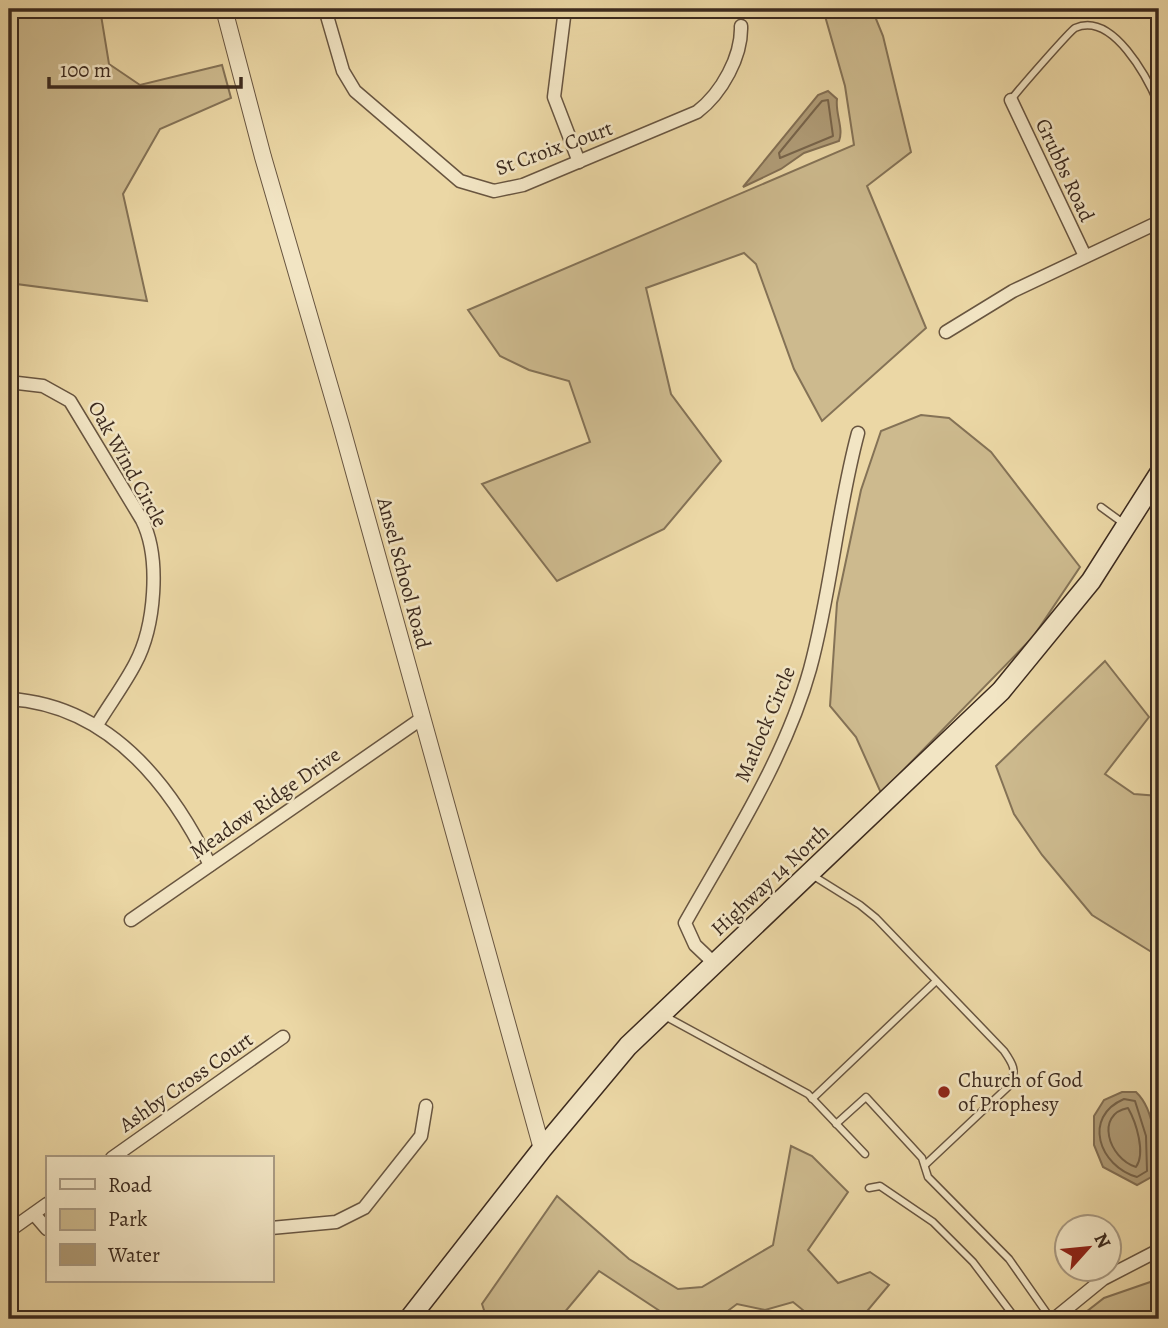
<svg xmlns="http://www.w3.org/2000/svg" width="1168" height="1328" viewBox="0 0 1168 1328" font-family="Alegreya,serif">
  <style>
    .green { fill: #cdba8e; stroke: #847256; stroke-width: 2 }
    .water { fill: #b09c77; stroke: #826e53; stroke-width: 2 }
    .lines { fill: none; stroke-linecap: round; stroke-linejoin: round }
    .shore { stroke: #76634a; stroke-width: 2 }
    .service-casing { stroke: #685540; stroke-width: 9 }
    .minor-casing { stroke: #685540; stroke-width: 15 }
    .tertiary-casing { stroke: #685540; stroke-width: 18 }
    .secondary-casing { stroke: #3c2a1e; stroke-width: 22 }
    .service { stroke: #f2e5c4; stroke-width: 6 }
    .minor { stroke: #f2e5c4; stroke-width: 12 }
    .tertiary { stroke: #f2e5c4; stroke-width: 16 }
    .secondary { stroke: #f2e5c4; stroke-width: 19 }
    .poi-dot { fill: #8f2418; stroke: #f2e5c4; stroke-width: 2.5 }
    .labels { text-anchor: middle; stroke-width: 5; stroke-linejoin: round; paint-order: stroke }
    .street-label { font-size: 21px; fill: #3c2a1e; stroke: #f2e5c4 }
    .poi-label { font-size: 21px; fill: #3c2a1e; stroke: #f2e5c4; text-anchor: start }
  </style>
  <rect width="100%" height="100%" fill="#ebd7a5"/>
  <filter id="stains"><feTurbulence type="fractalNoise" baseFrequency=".00286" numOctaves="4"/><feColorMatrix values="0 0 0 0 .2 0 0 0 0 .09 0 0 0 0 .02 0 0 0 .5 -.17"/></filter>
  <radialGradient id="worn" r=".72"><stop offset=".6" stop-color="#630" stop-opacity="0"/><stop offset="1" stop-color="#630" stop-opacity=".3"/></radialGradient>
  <g class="green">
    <path d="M 9,9 L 100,9 L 109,64 L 140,85 L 222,65 L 231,98 L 160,129 L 123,194 L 147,301 L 9,283 Z"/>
    <path d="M 823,9 L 872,9 L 883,36 L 911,152 L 867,186 L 926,328 L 822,421 L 794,369 L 756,264 L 744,253 L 646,288 L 671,394 L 721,461 L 664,529 L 557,581 L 482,484 L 590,442 L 569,381 L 529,370 L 500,356 L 468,310 L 854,145 L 845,86 Z"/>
    <path d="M 921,415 L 949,418 L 991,452 L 1080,567 L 1033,637 L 881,793 L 856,737 L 830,706 L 837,603 L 861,490 L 881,431 Z"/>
    <path d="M 1105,661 L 1149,717 L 1105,774 L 1134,794 L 1159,796 L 1158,956 L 1092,915 L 1042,855 L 1014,814 L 996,766 Z"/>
    <path d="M 791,1146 L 812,1156 L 848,1192 L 808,1250 L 838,1283 L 870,1272 L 889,1285 L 863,1316 L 814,1319 L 793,1302 L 765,1310 L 737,1304 L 717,1319 L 672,1319 L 599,1271 L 559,1319 L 487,1319 L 482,1304 L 557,1196 L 629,1259 L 678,1289 L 702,1287 L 773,1245 Z"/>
    <path d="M 1159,1279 L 1159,1319 L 1077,1319 L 1104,1298 Z"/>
  </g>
  <g class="water">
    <path d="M 828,91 L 837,99 C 835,113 844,129 839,141 L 804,153 L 781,169 L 743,187 L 818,95 Z"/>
    <path d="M 1122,1092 L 1136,1092 C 1156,1111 1157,1151 1153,1176 L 1137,1185 L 1103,1167 L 1094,1145 L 1094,1116 L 1104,1100 Z"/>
  </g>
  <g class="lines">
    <g class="shore">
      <path d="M 828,100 L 833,136 L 780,158 L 779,153 L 816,108 L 822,101 Z"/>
      <path d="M 1124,1099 L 1135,1101 L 1146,1136 L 1147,1171 L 1137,1177 C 1099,1166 1082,1117 1124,1099 Z"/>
      <path d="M 1128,1108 C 1136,1122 1146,1153 1136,1167 C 1108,1158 1095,1114 1128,1108 Z"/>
    </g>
    <defs>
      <g id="service">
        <path d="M 1011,100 C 1018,90 1070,31 1075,28 C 1113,11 1148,79 1159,105"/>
        <path d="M 1101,507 L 1123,523"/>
        <path d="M 812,875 L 860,905 L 876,918 L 1004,1051 C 1013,1064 1017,1070 1010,1085 L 925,1165"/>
        <path d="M 663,1015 L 808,1094 L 865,1154"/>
        <path d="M 812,1099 L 935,982"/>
        <path d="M 836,1124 L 866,1097 L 922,1158 L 928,1177 L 1009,1259 L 1051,1319"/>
        <path d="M 869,1188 L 880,1186 L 933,1222 L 973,1262 L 1016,1319"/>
      </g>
      <g id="minor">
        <path d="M 325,9 L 343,71 L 355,91 L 460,181 L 494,191 L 523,185 L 697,112 C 722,93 742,56 741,26"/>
        <path d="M 565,9 L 554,97 L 579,162"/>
        <path d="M 1011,100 L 1085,256"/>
        <path d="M 946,332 L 1013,291 L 1159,222"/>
        <path d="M 9,382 L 43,386 L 70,401 L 142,520 C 161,558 155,627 135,664 C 124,685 109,705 97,725"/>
        <path d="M 9,699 C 108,705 170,783 210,865"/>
        <path d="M 131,920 L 421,719"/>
        <path d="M 715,964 L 695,945 L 685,923 C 730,843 785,759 810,669 C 831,592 837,511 858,433"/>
        <path d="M 112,1158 L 283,1037"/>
        <path d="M 34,1214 L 47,1229"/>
        <path d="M 271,1228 L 336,1222 L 364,1208 L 421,1136 L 426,1106"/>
        <path d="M 9,1231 L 47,1204"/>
        <path d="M 1054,1319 L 1103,1279 L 1159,1250"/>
      </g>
      <path id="tertiary" d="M 224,9 L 263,157 L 341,425 L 542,1149"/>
      <path id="secondary" d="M 409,1319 L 542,1149 L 628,1046 L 1001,691 L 1091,581 L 1159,474"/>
    </defs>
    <use href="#service" class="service-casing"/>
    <use href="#minor" class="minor-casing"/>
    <use href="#tertiary" class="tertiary-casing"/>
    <use href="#secondary" class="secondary-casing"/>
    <use href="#service" class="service"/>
    <use href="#minor" class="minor"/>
    <use href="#tertiary" class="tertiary"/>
    <use href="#secondary" class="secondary"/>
  </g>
  <circle class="poi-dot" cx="944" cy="1092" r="7"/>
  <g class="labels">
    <g class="street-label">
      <text transform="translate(554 148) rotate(-20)" y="7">St Croix Court</text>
      <text transform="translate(1065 170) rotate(65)" y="7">Grubbs Road</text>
      <text transform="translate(128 464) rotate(61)" y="7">Oak Wind Circle</text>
      <text transform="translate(404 573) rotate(75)" y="7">Ansel School Road</text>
      <text transform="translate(765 724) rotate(-67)" y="7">Matlock Circle</text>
      <text transform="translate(265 803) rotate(-35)" y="7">Meadow Ridge Drive</text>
      <text transform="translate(770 880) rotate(-43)" y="7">Highway 14 North</text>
      <text transform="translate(186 1082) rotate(-35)" y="7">Ashby Cross Court</text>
    </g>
    <g class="poi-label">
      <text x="958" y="1087">Church of God<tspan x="958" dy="24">of Prophesy</tspan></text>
    </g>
  </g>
  <rect width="1168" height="1328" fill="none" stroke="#ebd7a5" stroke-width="35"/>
  <rect x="10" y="10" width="1147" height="1307" fill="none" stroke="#3c2a1e" stroke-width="3.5"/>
  <rect x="18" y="18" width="1133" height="1293" fill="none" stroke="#3c2a1e" stroke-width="2"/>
  <rect x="46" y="1156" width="228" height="126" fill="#f2e5c4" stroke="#a99a82" stroke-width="2"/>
  <rect x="60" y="1179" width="35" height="10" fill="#f2e5c4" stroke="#a99a82" stroke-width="2"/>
  <text x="108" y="1192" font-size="21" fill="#3c2a1e">Road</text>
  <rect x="60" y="1209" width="35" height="21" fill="#cdba8e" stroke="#a99a82" stroke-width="2"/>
  <text x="108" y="1226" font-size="21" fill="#3c2a1e">Park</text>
  <rect x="60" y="1244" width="35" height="21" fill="#b09c77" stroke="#a99a82" stroke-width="2"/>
  <text x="108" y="1262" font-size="21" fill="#3c2a1e">Water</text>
  <g transform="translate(1088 1248) rotate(63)"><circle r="33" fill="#f2e5c4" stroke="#a99a82" stroke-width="2"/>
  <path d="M0-5L12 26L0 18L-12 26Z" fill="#8f2418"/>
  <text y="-10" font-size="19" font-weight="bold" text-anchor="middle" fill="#3c2a1e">N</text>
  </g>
  <path d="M49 77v10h192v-10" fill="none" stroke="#3c2a1e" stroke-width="3.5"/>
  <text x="60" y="77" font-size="21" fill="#3c2a1e" stroke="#f2e5c4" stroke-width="5" paint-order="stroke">100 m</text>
  <rect width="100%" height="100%" filter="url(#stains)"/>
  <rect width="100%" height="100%" fill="url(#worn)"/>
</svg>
